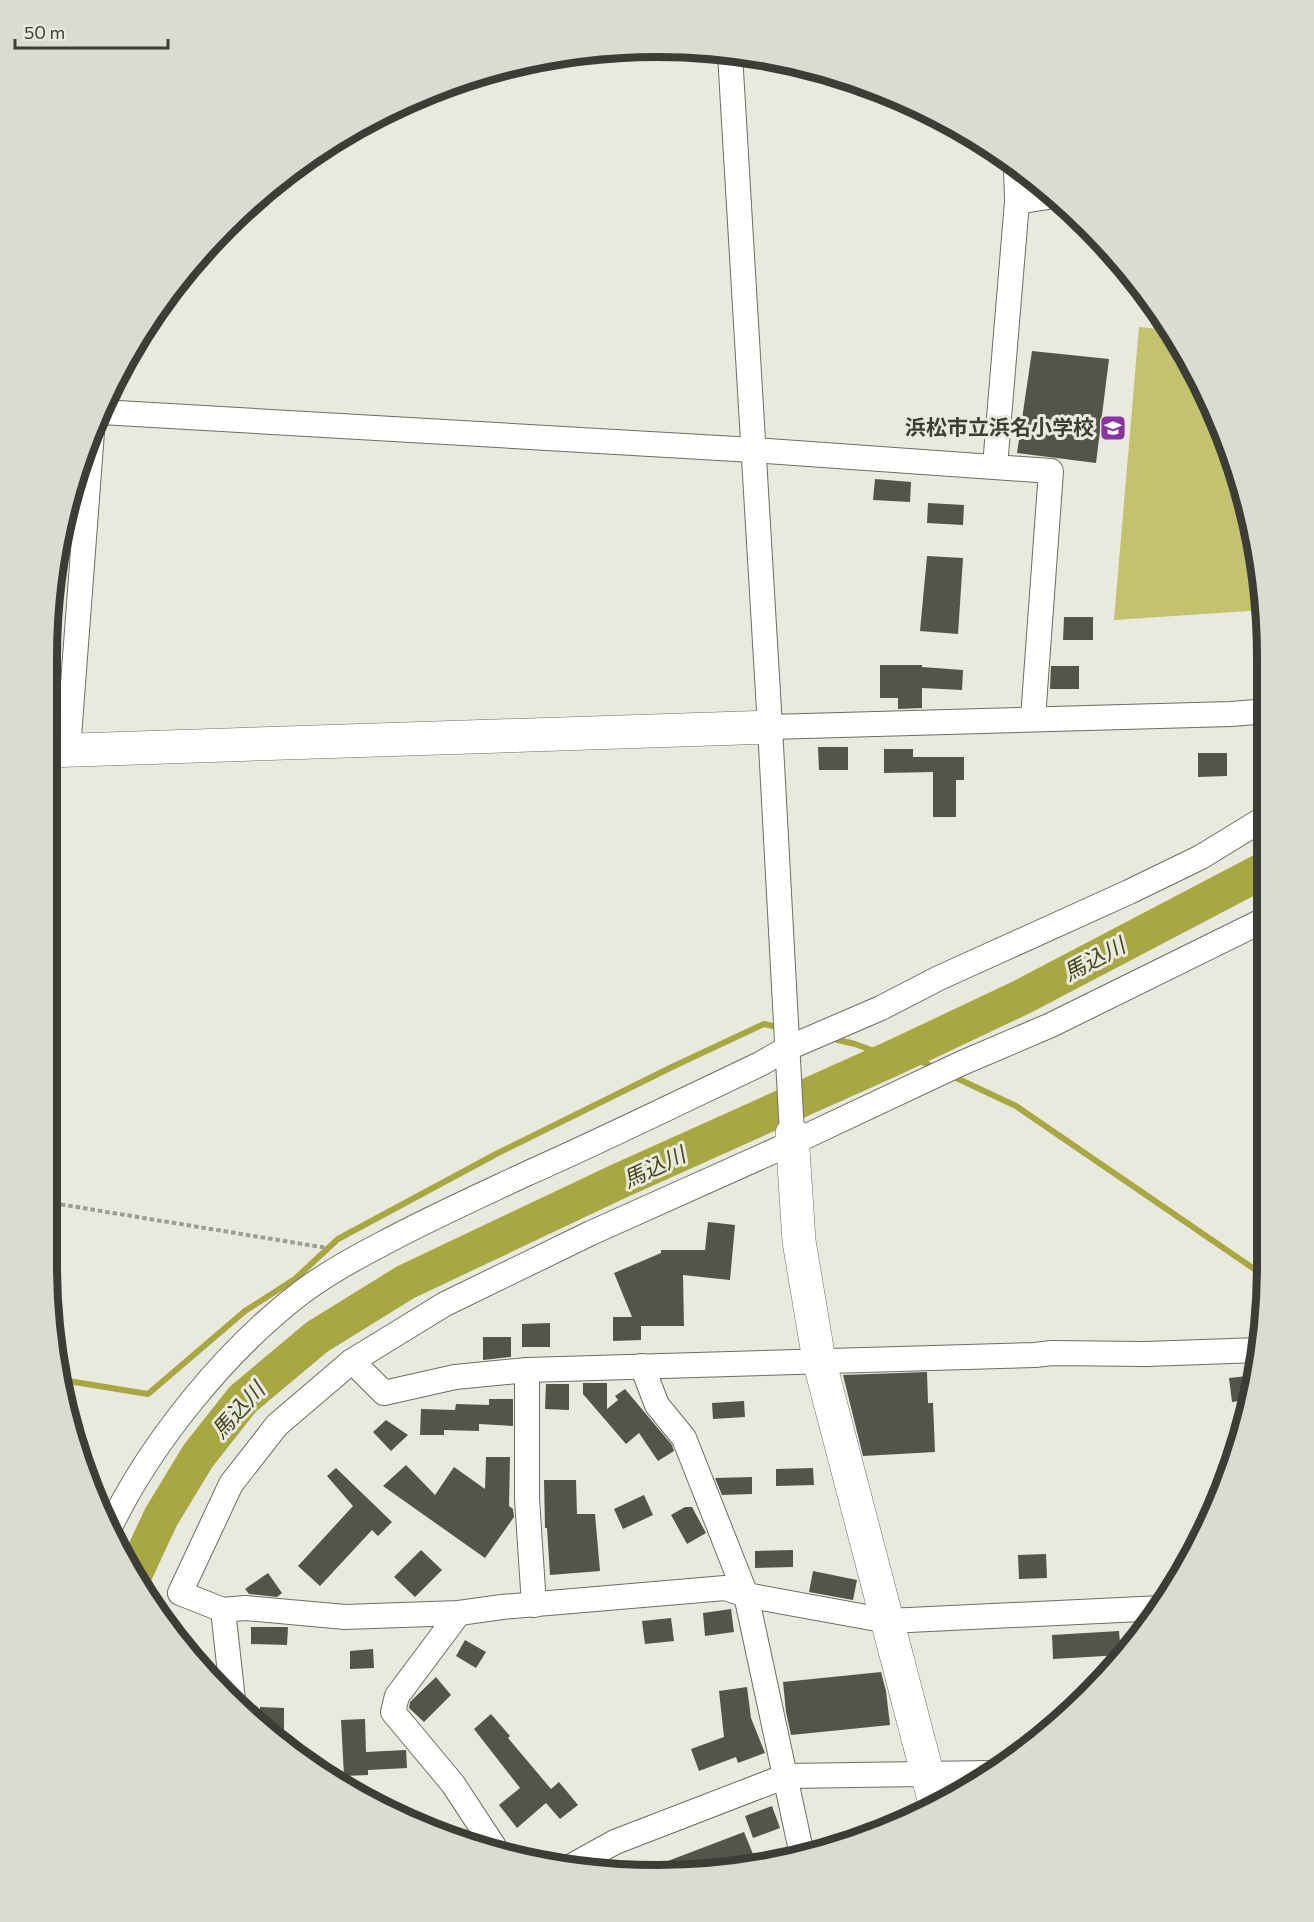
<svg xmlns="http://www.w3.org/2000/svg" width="1314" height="1922" viewBox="0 0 1314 1922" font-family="Commissioner,'Noto Sans JP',sans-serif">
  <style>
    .green { fill: #c4c26e }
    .water { fill: #a9a742 }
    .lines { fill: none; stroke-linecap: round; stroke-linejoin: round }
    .stream { stroke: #a9a742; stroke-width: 6 }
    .river { stroke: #a9a742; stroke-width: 36 }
    .building { fill: #54544b }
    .street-casing { stroke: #6d6e63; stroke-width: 26 }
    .secondary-casing { stroke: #6d6e63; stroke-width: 34 }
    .path { stroke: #9b9c93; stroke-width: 4; stroke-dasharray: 4.5 3; stroke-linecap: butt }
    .street { stroke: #fff; stroke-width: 24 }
    .secondary { stroke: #fff; stroke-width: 33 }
    .labels { text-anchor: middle; stroke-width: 6; stroke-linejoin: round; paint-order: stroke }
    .poi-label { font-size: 21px; font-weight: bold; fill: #3d3d38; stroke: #e9eade; text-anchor: end }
    .water-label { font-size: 22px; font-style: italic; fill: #47461c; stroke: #e9eade }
    .rim { fill: none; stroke: #3d3d38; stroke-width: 8 }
  </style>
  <rect width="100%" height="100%" fill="#e9eade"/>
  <path class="green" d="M 1139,327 L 1169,330 L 1204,387 L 1256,538 L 1263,610 L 1114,620 Z"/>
  <path class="water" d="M 1265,628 L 1267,675 L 1261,676 L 1256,629 Z"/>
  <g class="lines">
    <g class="stream">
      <path d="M 830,1038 L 855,1044 L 893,1058 L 915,1058 L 937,1069"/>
      <path d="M 952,1076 L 1016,1106 L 1266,1277"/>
      <path d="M 62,1380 L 148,1394 L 245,1311 L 295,1279 L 338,1239 L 498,1153 L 674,1066 L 764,1024 L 782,1028"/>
    </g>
    <path class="river" d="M 134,1575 L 161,1517 L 198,1456 L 243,1399 L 317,1337 L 406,1282 L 617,1182 L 893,1058 L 1022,997 L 1268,868"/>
  </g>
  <g class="building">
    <path d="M 1032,351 L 1109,359 L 1096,463 L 1017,453 Z"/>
    <path d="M 875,479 L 911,482 L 910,502 L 873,500 Z"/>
    <path d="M 928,503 L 964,505 L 963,525 L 927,523 Z"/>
    <path d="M 927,556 L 963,558 L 958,634 L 920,631 Z"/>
    <path d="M 1064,617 L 1093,617 L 1093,640 L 1063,640 Z"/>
    <path d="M 880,665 L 922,665 L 922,667 L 963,670 L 962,690 L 922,688 L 922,708 L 898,709 L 898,698 L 880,698 Z"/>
    <path d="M 1051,666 L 1079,666 L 1079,689 L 1050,689 Z"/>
    <path d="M 818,747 L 848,747 L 848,770 L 819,770 Z"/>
    <path d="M 884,749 L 913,749 L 913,757 L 964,757 L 964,780 L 956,780 L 956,817 L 933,817 L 933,772 L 884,773 Z"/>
    <path d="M 1198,753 L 1227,753 L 1227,776 L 1198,777 Z"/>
    <path d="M 708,1222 L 735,1225 L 730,1280 L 683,1275 L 684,1326 L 641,1326 L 641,1340 L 613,1341 L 613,1317 L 632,1317 L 614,1273 L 661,1253 L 661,1250 L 705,1250 Z"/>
    <path d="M 550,1323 L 550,1347 L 522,1347 L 522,1324 Z"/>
    <path d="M 483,1337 L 511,1337 L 511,1357 L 483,1360 Z"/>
    <path d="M 927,1372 L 928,1403 L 933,1403 L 935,1452 L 863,1456 L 843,1375 Z"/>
    <path d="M 1257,1375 L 1251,1399 L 1232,1402 L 1229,1378 Z"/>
    <path d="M 583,1383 L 607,1383 L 607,1409 L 618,1400 L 615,1396 L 625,1389 L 672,1445 L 674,1451 L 658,1461 L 639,1433 L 626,1444 L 583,1394 Z"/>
    <path d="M 546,1384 L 569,1384 L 569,1410 L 545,1409 Z"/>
    <path d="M 489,1399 L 513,1399 L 513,1426 L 479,1424 L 479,1431 L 444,1430 L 444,1435 L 420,1435 L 421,1409 L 455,1410 L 456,1404 L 489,1405 Z"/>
    <path d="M 744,1401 L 745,1417 L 713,1419 L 712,1403 Z"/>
    <path d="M 386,1420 L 408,1435 L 391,1451 L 373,1432 Z"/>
    <path d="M 486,1457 L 510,1457 L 509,1506 L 513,1509 L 514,1517 L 485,1558 L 383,1486 L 406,1465 L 435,1495 L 454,1467 L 485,1489 Z"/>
    <path d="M 336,1468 L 392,1522 L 378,1536 L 372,1530 L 320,1586 L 298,1566 L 353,1506 L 327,1476 Z"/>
    <path d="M 813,1468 L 814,1485 L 776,1486 L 776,1469 Z"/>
    <path d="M 752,1477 L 752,1494 L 722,1495 L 715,1478 Z"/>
    <path d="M 544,1480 L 576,1480 L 577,1514 L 595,1514 L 600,1571 L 550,1575 L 547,1528 L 545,1528 Z"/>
    <path d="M 644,1495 L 653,1515 L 623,1529 L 614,1509 Z"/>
    <path d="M 685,1507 L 692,1507 L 706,1533 L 687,1544 L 671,1515 Z"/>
    <path d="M 421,1550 L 442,1570 L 415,1597 L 394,1577 Z"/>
    <path d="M 793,1550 L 793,1567 L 755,1568 L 755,1551 Z"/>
    <path d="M 1046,1554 L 1047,1578 L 1019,1579 L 1018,1555 Z"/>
    <path d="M 813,1571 L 857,1580 L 853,1600 L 809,1592 Z"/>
    <path d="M 268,1573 L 282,1593 L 277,1597 L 249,1594 L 245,1589 Z"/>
    <path d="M 731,1609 L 734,1632 L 705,1636 L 703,1613 Z"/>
    <path d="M 671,1618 L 674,1641 L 645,1644 L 642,1621 Z"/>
    <path d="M 251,1627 L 288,1627 L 287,1645 L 251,1644 Z"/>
    <path d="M 1119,1631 L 1121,1655 L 1053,1659 L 1052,1635 Z"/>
    <path d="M 465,1640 L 486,1652 L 476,1668 L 456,1656 Z"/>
    <path d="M 373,1649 L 374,1668 L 350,1669 L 350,1651 Z"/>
    <path d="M 881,1672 L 886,1691 L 890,1725 L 791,1735 L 786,1712 L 783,1682 Z"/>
    <path d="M 436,1677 L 451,1695 L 424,1722 L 409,1708 L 410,1702 Z"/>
    <path d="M 747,1687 L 751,1718 L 765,1753 L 738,1763 L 736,1757 L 699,1771 L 691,1749 L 724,1737 L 719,1691 Z"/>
    <path d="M 260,1707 L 284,1708 L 284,1735 L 269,1735 L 260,1728 Z"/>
    <path d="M 491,1714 L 510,1736 L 508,1738 L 551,1789 L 559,1782 L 578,1805 L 560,1819 L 546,1803 L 517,1828 L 499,1805 L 520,1788 L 474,1729 Z"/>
    <path d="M 365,1719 L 366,1752 L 406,1750 L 407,1768 L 368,1770 L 368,1775 L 344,1776 L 341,1720 Z"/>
    <path d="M 772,1806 L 780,1828 L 753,1838 L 745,1816 Z"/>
    <path d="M 744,1832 L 753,1854 L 706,1871 L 657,1875 L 640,1874 L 639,1872 Z"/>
  </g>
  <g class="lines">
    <defs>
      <g id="street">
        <path d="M 730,54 L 770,727 L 792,1134"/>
        <path d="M 1017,202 L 1054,196"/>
        <path d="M 101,412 L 753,450 L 1051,471 L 1033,718"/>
        <path d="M 995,466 L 1017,202 L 1016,166"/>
        <path d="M 770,727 L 1231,714 L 1268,711"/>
        <path d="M 68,750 L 92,432"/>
        <path d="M 352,1361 L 384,1393 L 455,1377 L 527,1370 L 1035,1355 L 1052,1353 L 1146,1354 L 1259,1350"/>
        <path d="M 642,1366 L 657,1405 L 684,1438 L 746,1595 L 802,1855"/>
        <path d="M 527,1370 L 527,1499 L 534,1605"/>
        <path d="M 109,1529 C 151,1442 226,1350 302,1292 C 326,1274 353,1259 380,1245 C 428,1219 477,1197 526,1174 C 605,1139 682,1101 760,1064 L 788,1048 L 881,1008 L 939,978 L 1129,892 L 1201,857 L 1268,816"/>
        <path d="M 223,1610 L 180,1593 L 231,1484 L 277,1425 L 352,1361 L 445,1304 L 591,1233 L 794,1142 L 962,1063 L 1051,1025 L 1268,918"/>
        <path d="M 459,1613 L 397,1696 L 393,1712 L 453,1784 L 495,1848"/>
        <path d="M 233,1700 L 223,1610 L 245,1608 L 345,1617 L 459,1613 L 502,1607 L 725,1588 L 746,1595 L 888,1621 L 1162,1608"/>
        <path d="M 568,1868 L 615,1842 L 786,1776 L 991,1773"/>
      </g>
      <g id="secondary">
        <path d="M 46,751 L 770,727"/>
        <path d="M 792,1134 L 799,1241 L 819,1360 L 936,1807"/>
      </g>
    </defs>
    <use href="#street" class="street-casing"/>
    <use href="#secondary" class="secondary-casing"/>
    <path class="path" d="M 46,1202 L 327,1248"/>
    <use href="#street" class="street"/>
    <use href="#secondary" class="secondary"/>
  </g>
  <defs>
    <symbol id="school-square" viewBox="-11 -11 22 22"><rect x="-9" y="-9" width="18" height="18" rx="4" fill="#8833a1" stroke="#e9eade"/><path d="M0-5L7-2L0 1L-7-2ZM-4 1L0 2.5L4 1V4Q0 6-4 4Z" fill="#fff"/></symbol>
  </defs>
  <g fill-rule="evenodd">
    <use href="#school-square" x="1098" y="413" width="30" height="30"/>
  </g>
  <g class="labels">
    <g class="poi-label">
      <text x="1094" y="435">浜松市立浜名小学校</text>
    </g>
    <g class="water-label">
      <text transform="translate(1094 959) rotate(-28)" y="8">馬込川</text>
      <text transform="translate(654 1167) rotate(-25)" y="8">馬込川</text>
      <text transform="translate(238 1410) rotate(-48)" y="8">馬込川</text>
    </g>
  </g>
  <path d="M0 0H1314V1922H0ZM657 57H657A600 600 0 0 1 1257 657V1265A600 600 0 0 1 657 1865H657A600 600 0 0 1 57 1265V657A600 600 0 0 1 657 57Z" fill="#dbdcd1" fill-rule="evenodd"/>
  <path class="rim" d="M657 57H657A600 600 0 0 1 1257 657V1265A600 600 0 0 1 657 1865H657A600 600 0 0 1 57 1265V657A600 600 0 0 1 657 57Z"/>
  <path d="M15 39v9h153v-9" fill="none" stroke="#3d3d38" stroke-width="3"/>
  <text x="24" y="39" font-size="18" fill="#3d3d38" stroke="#e9eade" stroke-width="4.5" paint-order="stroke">50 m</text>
</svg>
